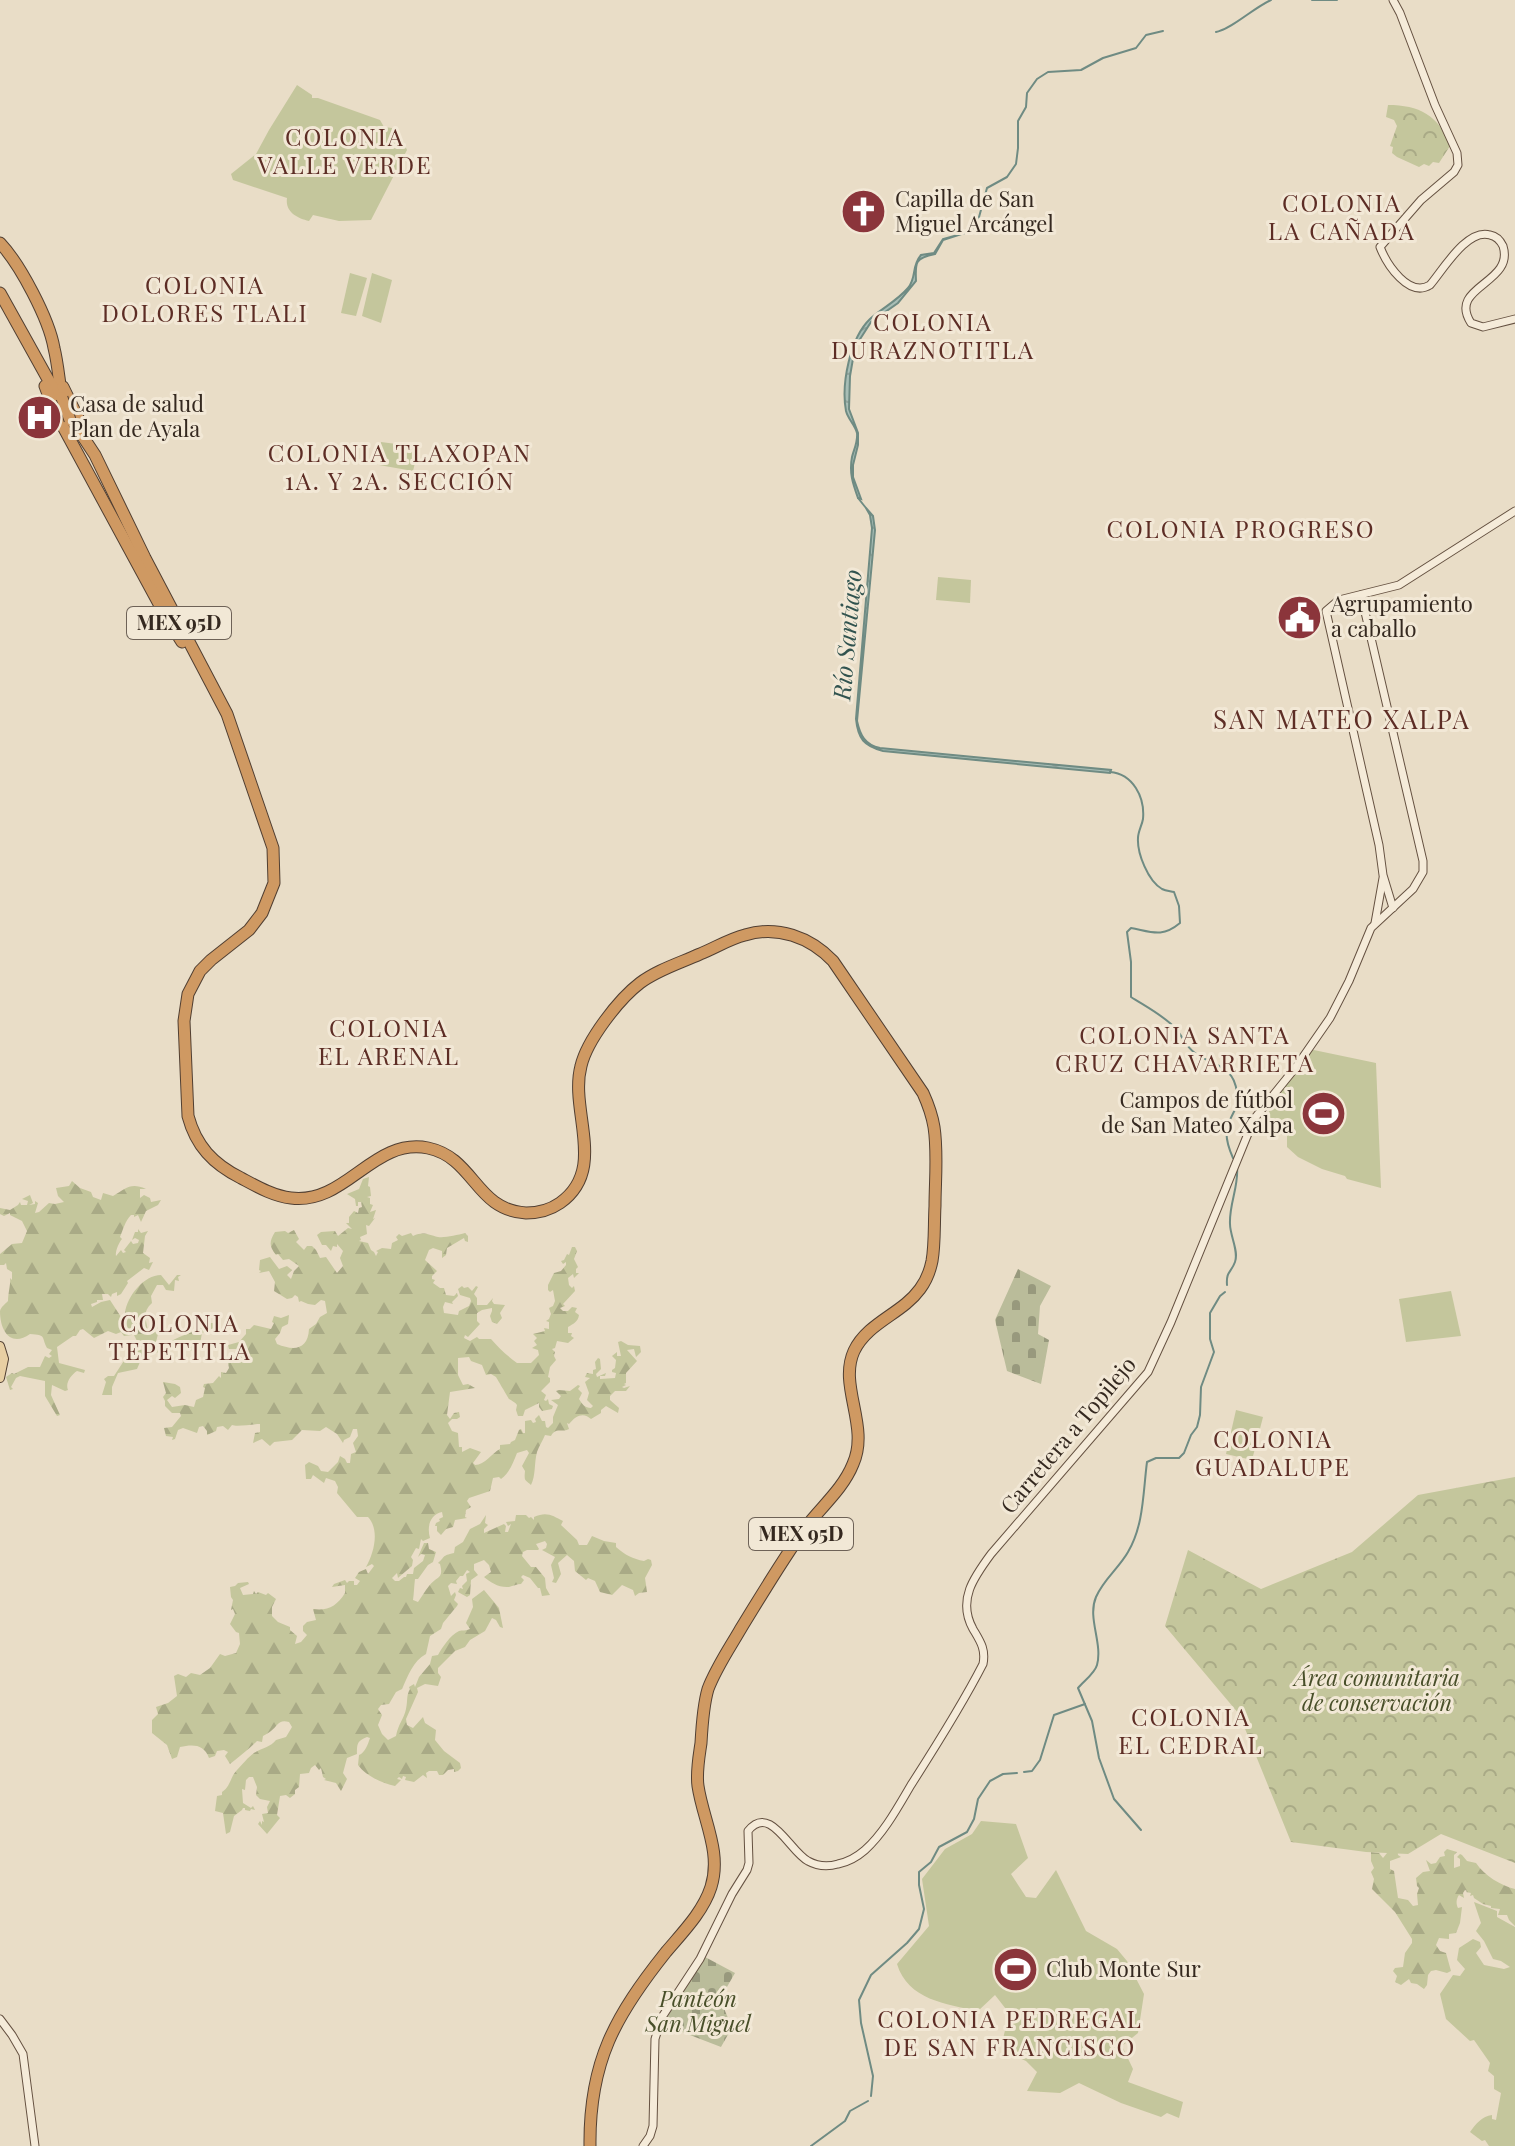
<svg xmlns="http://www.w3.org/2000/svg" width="1515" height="2146" viewBox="0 0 1515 2146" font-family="'Playfair Display',serif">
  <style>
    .grass { fill: #c4c69c }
    .forest { fill: url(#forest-firs) }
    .cemetery { fill: url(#cemetery-stones) }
    .park { fill: url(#park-crowns) }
    .water { fill: url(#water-ripples); stroke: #6f8b83; stroke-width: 2 }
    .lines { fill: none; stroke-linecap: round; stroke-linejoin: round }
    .stream { stroke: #6f8b83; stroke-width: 2 }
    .secondary-casing { stroke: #655141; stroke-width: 9 }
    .primary-casing { stroke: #513f32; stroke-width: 10 }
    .motorway-casing { stroke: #513f32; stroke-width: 13 }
    .secondary { stroke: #f5ebd9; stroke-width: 7 }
    .primary { stroke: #e8cfa3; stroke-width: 8 }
    .motorway { stroke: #cf9962; stroke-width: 11 }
    .motorway-bridge-casing { stroke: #513f32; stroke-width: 13; stroke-linecap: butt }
    .motorway-bridge { stroke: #cf9962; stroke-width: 11 }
    .labels { text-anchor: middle; stroke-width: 6; stroke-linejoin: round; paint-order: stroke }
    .shield { fill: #f2e8d6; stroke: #6e6257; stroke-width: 2 }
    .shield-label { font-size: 20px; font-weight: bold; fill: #352920 }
    .poi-label { font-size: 22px; fill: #352920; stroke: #f2e8d6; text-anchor: start }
    .street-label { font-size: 22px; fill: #352920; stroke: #f2e8d6 }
    .park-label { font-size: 22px; font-style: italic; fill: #484f29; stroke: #f2e8d6 }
    .neighbourhood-label { font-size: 24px; letter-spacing: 2px; fill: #5d2d25; stroke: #f2e8d6 }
    .water-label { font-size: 24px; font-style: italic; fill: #31534f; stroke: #f2e8d6 }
    .quarter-label { font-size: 26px; letter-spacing: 2px; fill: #5d2d25; stroke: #f2e8d6 }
  </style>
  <defs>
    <pattern id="forest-firs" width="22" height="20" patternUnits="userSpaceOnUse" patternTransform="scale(2)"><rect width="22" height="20" fill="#c4c69c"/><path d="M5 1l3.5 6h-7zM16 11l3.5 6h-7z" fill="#a9aa86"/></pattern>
    <pattern id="cemetery-stones" width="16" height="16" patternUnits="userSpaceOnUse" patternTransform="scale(2)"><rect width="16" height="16" fill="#babc9a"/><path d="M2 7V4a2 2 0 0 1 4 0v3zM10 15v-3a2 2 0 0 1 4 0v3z" fill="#98997d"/></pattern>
    <pattern id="park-crowns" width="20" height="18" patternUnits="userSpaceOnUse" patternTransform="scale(2)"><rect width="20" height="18" fill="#c4c69c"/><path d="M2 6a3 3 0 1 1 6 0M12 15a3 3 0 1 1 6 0" fill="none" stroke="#a9aa86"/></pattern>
    <pattern id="water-ripples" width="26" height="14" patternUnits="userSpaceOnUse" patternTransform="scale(2)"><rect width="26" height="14" fill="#a8beb6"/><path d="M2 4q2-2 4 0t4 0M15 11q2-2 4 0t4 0" fill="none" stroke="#91a39c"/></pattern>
  </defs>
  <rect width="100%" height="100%" fill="#e9ddc7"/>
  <g class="grass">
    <path d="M 297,85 L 312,95 L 312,98 L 318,98 L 380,120 L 384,127 L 392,128 L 392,135 L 403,141 L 407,150 L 371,220 L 339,221 L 313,215 L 309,221 C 297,218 285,212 287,198 L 233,180 L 231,174 L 256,154 L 269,130 Z"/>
    <path d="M 350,273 L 367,278 L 356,316 L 341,313 Z"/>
    <path d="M 372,273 L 392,280 L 381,323 L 362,316 Z"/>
    <path d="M 381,442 L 419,447 L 413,471 L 379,465 Z"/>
    <path d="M 938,577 L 971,580 L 970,603 L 936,600 Z"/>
    <path d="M 1309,1049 L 1376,1063 L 1381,1188 L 1347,1179 L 1345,1176 L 1322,1169 L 1298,1157 L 1287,1147 L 1287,1136 L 1273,1132 L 1268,1106 Z"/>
    <path d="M 1451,1291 L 1461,1336 L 1406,1342 L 1399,1299 Z"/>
    <path d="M 1236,1410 L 1263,1417 L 1252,1460 L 1226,1454 Z"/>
    <path d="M 981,1821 L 1016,1824 L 1028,1858 L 1011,1874 L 1026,1897 L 1036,1898 L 1056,1870 L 1086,1931 L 1117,1949 L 1127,1961 L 1144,1994 L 1138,2033 L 1122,2046 L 1133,2069 L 1128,2082 L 1183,2102 L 1179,2118 L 1167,2113 L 1161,2117 L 1121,2103 L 1079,2083 L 1060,2093 L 1027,2091 L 1037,2072 L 1026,2061 L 1008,2053 L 1003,2039 L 1009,2013 L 995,1995 L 978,2011 C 946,2004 908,2000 897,1964 L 929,1926 L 922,1879 L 945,1849 L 972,1834 Z"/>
    <path d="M 1474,1902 L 1497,1911 L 1497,1917 L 1515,1927 L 1515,2146 L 1489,2146 L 1485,2140 L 1482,2141 L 1470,2132 C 1476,2124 1482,2116 1492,2115 L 1492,2119 L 1496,2120 L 1501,2093 L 1494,2089 L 1494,2076 L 1488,2071 L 1490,2063 L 1474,2040 L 1470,2041 L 1446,2019 L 1440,1994 L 1453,1975 L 1460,1976 L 1465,1969 L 1457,1960 L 1459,1948 L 1473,1939 L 1480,1942 L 1481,1947 L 1476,1953 L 1484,1965 L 1504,1969 L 1510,1967 L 1501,1961 L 1493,1959 L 1484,1941 L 1476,1931 L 1481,1923 Z"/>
  </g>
  <g class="forest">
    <path d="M 369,1177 L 368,1186 L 370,1187 L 371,1196 L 367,1197 L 370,1198 L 370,1204 L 373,1205 L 370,1212 L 376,1210 L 373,1219 L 375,1218 L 369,1226 L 366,1225 L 367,1234 L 360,1237 L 361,1240 L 359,1241 L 368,1243 L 371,1250 L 374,1252 L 376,1256 L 378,1252 L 376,1251 L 382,1248 L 391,1249 L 392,1243 L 398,1240 L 396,1237 L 399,1234 L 402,1236 L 411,1233 L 413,1236 C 424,1231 428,1235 438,1237 C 445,1238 457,1235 465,1233 L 468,1236 L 468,1242 L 465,1241 L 464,1238 L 447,1248 L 446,1255 L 442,1258 L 442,1251 L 433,1248 L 429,1250 L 425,1260 L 437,1271 L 432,1276 L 432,1279 L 435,1280 L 433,1283 L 440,1288 L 444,1288 L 446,1295 L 454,1296 L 457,1293 L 458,1296 L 452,1302 L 453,1304 L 445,1302 L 443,1307 L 444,1313 L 458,1315 L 459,1311 L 469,1306 L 471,1301 L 470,1298 L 460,1295 L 458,1289 L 462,1286 L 464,1288 L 468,1287 L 472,1291 L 476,1286 L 478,1287 L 474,1294 L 477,1298 L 477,1305 L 487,1305 L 493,1298 L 492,1301 L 494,1304 L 505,1305 L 500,1313 L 502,1318 L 497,1324 L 492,1322 L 490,1316 L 492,1311 L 492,1308 L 482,1310 L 477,1313 L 477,1321 L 480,1324 L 468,1337 L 465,1335 L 464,1338 L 470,1341 L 477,1337 L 479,1339 L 491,1339 C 499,1348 506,1355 517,1363 L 531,1363 L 539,1355 L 538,1350 L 532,1348 L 537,1345 L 534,1341 L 537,1338 L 533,1334 L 545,1331 L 544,1328 L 549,1329 L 549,1322 L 546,1321 L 549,1319 L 551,1314 L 549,1308 L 553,1306 L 555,1301 L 553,1290 L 550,1292 L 548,1290 L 548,1285 L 554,1273 L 561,1271 L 566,1265 L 566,1262 L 563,1264 L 561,1261 L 564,1260 L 567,1254 L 569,1255 L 572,1247 L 575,1247 L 577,1251 L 574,1259 L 578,1267 L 576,1269 L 576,1273 L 579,1273 L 574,1278 L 573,1274 L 568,1278 L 569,1285 L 572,1288 L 574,1286 L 575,1291 L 563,1304 L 565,1306 L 560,1308 L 563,1311 L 568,1311 L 572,1307 L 577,1308 L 575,1312 L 579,1315 C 578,1322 573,1324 568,1327 L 568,1333 L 572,1333 L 571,1336 L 574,1338 L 568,1343 L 557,1341 L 555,1348 L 552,1349 L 555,1352 L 554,1356 L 556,1360 L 550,1367 L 548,1377 L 550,1378 L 550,1382 L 541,1391 L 546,1395 L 544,1400 L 546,1401 L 548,1399 L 549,1404 L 553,1406 L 552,1409 L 542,1411 L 539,1407 L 539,1403 L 525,1410 L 523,1416 L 518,1416 L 516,1410 L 517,1405 C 515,1402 512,1401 509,1399 C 508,1397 497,1379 496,1377 L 491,1374 L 486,1375 L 482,1365 L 471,1361 L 469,1357 L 458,1358 L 458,1375 L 463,1385 L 468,1384 L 475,1388 L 450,1392 L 447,1415 L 450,1419 L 454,1413 L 459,1412 L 460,1417 L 457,1419 L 452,1419 L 448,1423 L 452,1431 L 458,1433 L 459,1447 L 462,1447 L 462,1452 L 470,1448 L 481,1452 L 473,1463 L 475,1465 C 485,1465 492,1453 500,1449 L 500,1445 L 510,1444 L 511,1442 L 515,1440 L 519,1430 L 521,1429 L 523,1433 L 525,1433 L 525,1421 L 531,1420 L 533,1423 L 536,1422 L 535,1419 L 539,1415 L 542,1421 L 545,1421 L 546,1427 L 548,1428 L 553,1423 L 553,1417 L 558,1405 L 551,1400 L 559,1399 L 561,1396 L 556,1391 L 559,1390 L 570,1391 L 578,1385 L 580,1386 L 578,1389 L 582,1393 L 579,1399 C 582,1404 585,1408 591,1408 L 593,1406 L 587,1400 L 589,1393 L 585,1382 L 590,1378 L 585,1377 L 587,1373 L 593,1374 L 593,1370 L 596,1369 L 595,1362 L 598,1358 L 600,1359 L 601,1369 L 596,1374 L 597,1377 L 606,1373 L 605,1376 L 600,1376 L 600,1379 L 615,1378 L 616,1373 L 612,1372 L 612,1370 L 615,1368 L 616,1360 L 612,1356 L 617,1352 L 617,1356 L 621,1356 L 618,1342 L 621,1341 L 628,1345 L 640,1346 L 641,1352 L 636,1357 L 634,1349 L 627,1350 L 637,1361 L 626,1373 L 626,1383 L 624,1384 L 626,1385 L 622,1387 L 624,1388 L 630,1386 L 626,1391 L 615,1391 L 610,1396 L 610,1400 L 619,1408 L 618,1413 L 606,1406 L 601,1410 L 601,1413 L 591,1419 C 584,1412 576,1415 569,1424 L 567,1423 L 569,1429 C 561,1433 556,1427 551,1436 L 545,1435 C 543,1440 539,1446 537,1452 C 534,1463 536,1475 531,1485 C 525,1479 524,1482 525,1471 L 522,1466 L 529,1453 L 527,1450 L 517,1453 C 513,1463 510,1472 501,1479 L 499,1477 L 493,1478 L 490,1491 L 469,1498 L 467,1501 L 471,1507 L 466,1510 L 465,1517 L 467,1518 L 455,1520 L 453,1527 L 446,1529 L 441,1535 L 437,1531 L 437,1526 L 435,1526 L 436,1523 L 440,1521 L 439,1519 L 443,1517 L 442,1512 C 429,1515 427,1528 430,1538 L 423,1541 L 421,1539 L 419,1549 L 416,1548 L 411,1557 L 413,1560 L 412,1566 L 399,1577 L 398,1578 L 397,1573 L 392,1578 L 395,1581 L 399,1581 L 404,1577 L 406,1577 L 407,1574 L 413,1574 L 414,1568 L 423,1561 L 425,1555 L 421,1554 L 418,1557 L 424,1543 L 428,1543 L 429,1549 L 436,1552 L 433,1562 L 428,1565 L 418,1579 L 415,1579 C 414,1587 414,1593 413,1600 L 418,1602 C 422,1596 425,1591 429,1586 C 437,1575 444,1580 440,1564 L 438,1563 C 446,1556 441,1556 454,1553 L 455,1547 L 463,1542 L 470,1529 L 480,1524 L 486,1515 L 485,1523 L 488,1525 L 484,1529 L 484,1533 L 504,1524 L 506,1526 L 505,1532 L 508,1532 L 511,1524 L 508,1526 L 506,1522 L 515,1521 L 516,1515 L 526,1515 L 529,1518 L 531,1517 L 534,1520 L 534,1517 C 547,1511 553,1516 563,1521 L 561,1525 L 577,1540 L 579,1545 L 587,1545 L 592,1536 L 604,1541 L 616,1543 L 616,1547 C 625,1555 633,1559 644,1561 L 648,1559 L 651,1560 L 652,1565 L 645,1578 L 647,1592 L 639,1593 L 635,1596 L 633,1590 L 622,1585 L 612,1595 L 600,1592 L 595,1581 L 588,1578 L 586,1580 L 575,1571 L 574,1561 L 567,1555 L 558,1563 L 561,1574 L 556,1583 L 552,1582 L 554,1578 L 551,1565 L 555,1557 L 542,1550 L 546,1548 L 547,1544 L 545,1541 L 536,1544 L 539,1549 L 538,1550 L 527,1550 L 523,1552 L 522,1556 L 531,1567 L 536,1567 L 545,1578 L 546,1588 L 550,1595 L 542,1596 L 540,1588 L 538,1588 L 530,1578 L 523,1575 L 521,1577 L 524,1580 L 521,1584 C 517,1584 513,1586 509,1587 C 499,1588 490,1582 484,1577 L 491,1572 L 489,1565 L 484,1560 L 474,1564 L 474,1570 L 478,1575 L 471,1580 L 470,1595 L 467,1597 L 458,1592 L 460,1588 L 463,1589 L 462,1586 L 467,1581 L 466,1574 L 470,1572 L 467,1570 L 463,1576 L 460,1576 L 456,1581 L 457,1584 L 451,1583 L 448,1586 L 451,1596 L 455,1592 L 456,1595 L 454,1600 L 458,1604 L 457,1606 L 443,1623 L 441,1629 L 430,1636 L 426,1654 C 413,1661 408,1676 402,1689 L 396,1692 L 389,1704 L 381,1705 L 378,1709 L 382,1715 L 378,1725 L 382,1734 L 388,1740 L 396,1736 C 398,1724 404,1719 406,1709 C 408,1700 406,1696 410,1689 L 409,1687 L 414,1684 L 415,1687 L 419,1677 L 430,1664 L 432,1656 L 438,1655 C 442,1648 450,1635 459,1631 C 462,1630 466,1631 470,1629 L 466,1623 L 473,1607 L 472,1599 L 484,1590 L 499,1608 L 503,1628 L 500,1627 L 496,1620 L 492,1618 L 485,1631 L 470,1640 L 465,1647 L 455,1651 L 438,1668 L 438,1673 L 441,1677 L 438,1686 L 425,1684 L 417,1688 L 418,1692 L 406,1719 L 407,1725 L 413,1728 L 423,1717 L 425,1723 L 436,1730 L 435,1740 L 444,1751 L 460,1763 L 461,1768 L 458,1771 L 454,1772 L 454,1769 L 448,1770 L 443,1775 L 439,1775 L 437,1771 L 429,1771 L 426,1773 L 427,1778 L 423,1775 L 414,1782 L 405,1780 L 406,1777 L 403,1776 L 402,1779 L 399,1777 L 397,1779 L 401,1780 L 395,1786 C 383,1784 365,1775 358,1765 L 359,1755 C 365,1753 368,1744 370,1738 L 367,1737 C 357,1741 357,1744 357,1754 L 347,1758 L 343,1773 L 347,1779 L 341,1791 L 336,1783 L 324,1780 L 326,1779 L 323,1777 L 321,1768 L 319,1770 L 315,1765 L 311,1768 L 309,1773 L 300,1774 L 299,1787 L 295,1790 L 295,1794 L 290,1798 L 286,1795 L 280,1796 L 277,1815 L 280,1818 L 267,1834 L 258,1824 L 260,1821 L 262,1825 L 262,1821 L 264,1822 L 262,1814 L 268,1813 L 267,1807 L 270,1801 L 260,1799 L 256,1795 L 257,1787 L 253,1777 L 249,1777 L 246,1780 L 245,1790 L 242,1789 L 243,1803 L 251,1808 L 253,1806 L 255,1810 L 251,1809 L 250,1811 L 245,1810 L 245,1808 L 243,1808 L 242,1810 L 234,1816 L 230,1832 L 226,1834 L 223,1813 L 215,1811 L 217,1796 L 222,1795 L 222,1792 C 231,1786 230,1777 237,1770 C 242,1765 248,1757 254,1753 C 262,1748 271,1747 276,1740 L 286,1737 L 292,1727 L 289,1722 C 278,1719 278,1726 271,1731 C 269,1733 266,1734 263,1736 L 262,1742 L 257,1741 C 249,1749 239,1757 230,1764 L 225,1756 L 228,1752 L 224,1750 L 217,1751 L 215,1756 L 209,1758 C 204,1744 193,1744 180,1747 L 177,1757 L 172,1759 L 167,1745 L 152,1733 L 152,1720 L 158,1714 L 156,1707 L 168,1703 L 177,1696 L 174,1676 L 178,1674 L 186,1677 L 191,1673 L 200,1675 L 210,1668 L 220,1654 L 225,1656 L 236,1653 L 240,1644 L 239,1633 L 236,1632 L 230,1624 L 235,1614 L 233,1609 L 231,1610 L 233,1600 L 231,1597 L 230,1587 L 235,1586 L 238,1583 L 248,1582 L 249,1584 L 240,1588 L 243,1595 L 253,1594 L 254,1591 L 256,1594 L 258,1592 L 266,1595 L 268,1593 L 276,1599 L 272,1607 L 272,1616 L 278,1622 L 290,1627 L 290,1630 L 297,1636 L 295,1644 L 301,1642 L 307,1635 L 303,1631 L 303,1626 L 307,1622 L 316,1620 L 313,1609 C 328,1611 337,1606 345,1593 L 345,1585 L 332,1587 L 334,1584 L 345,1580 L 347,1583 L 349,1581 L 354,1581 L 354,1585 L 357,1585 L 360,1581 L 355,1578 L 359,1572 L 366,1569 L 368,1574 L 374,1566 L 372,1564 L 366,1567 C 374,1553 380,1530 368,1517 L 357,1517 L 337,1493 L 338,1487 L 335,1481 L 326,1478 L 324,1483 L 313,1475 L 311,1479 L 306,1479 L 305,1465 L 309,1462 L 318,1466 L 321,1471 L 328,1472 L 338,1462 L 340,1456 L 345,1459 L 347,1463 L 350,1463 L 351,1454 L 356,1452 L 353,1443 L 358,1436 L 357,1429 L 353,1429 L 350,1437 L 344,1440 L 343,1443 L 337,1434 L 326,1427 L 320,1431 L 302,1430 L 292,1440 L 274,1442 L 270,1446 L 262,1439 L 253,1443 L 255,1433 L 260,1432 L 260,1424 C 253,1424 237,1427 232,1425 L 228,1430 L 223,1426 L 217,1427 L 216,1431 L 207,1435 L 207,1431 L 203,1426 L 199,1427 L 197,1433 L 183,1428 L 178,1430 L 175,1439 L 172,1440 L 173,1437 L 166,1436 L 164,1428 L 172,1427 L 181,1416 L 180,1413 L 172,1413 L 165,1406 L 165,1401 L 163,1397 L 166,1393 L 163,1382 L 175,1384 L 180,1387 L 181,1393 L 175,1398 L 172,1396 L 167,1400 L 172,1407 L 185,1405 L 194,1407 L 196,1400 L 203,1397 L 205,1388 L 203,1387 L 204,1384 L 213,1383 L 219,1376 L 221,1378 L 221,1372 L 226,1373 L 229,1368 L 227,1358 L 241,1352 L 240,1349 L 238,1352 L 236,1349 L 229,1349 L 228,1345 L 239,1342 L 246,1334 L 246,1329 L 250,1329 L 254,1325 L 271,1329 L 274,1323 L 272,1322 L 274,1316 L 281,1318 L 289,1315 L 288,1324 L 282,1327 L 280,1333 L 275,1339 L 277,1344 C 294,1351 308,1350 309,1329 L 316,1324 L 320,1317 L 327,1313 L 325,1301 L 321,1300 L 315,1305 L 308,1304 L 301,1301 L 299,1302 L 298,1297 L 295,1295 L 292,1298 L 287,1299 L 274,1291 L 275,1282 L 269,1271 L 259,1273 L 261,1271 L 259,1270 L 260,1260 L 270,1257 L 279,1269 L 287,1266 L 292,1270 L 287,1275 L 291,1279 L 294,1271 L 299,1266 L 289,1259 L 283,1260 L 278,1254 L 276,1255 C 269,1246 269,1242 275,1232 L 285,1231 L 288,1233 L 294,1230 L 299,1239 L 296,1242 L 304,1250 L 307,1246 L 312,1246 L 316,1250 L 320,1258 L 326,1257 L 337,1273 L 343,1266 L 340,1258 L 343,1251 L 337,1244 L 337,1247 L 333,1246 L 331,1251 L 326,1245 L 322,1245 L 317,1235 L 321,1232 L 335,1231 L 338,1236 L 348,1228 L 352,1229 L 346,1223 L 349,1223 L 349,1217 L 354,1211 L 358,1213 L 359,1208 L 362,1207 L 361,1202 L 358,1202 L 358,1206 L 356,1206 L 355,1199 L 347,1194 L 359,1189 L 363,1179 Z"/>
    <path d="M 72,1181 L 80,1188 L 91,1192 L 93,1197 L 101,1200 L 103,1193 L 113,1196 C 126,1189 130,1182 146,1189 L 140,1189 L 140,1198 L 144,1195 L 150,1198 L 151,1202 L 161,1200 L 158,1205 L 146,1211 L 141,1222 L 138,1215 L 134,1217 L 134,1215 L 131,1215 C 125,1221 123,1230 120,1237 L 122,1239 C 119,1242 115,1252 116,1256 L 121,1250 L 123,1253 L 126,1252 L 124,1250 L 131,1241 L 133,1244 L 138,1243 L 139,1240 L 135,1238 L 132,1240 L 135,1232 L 138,1232 L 138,1229 L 141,1233 L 148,1231 L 145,1236 L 143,1253 L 150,1258 L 149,1263 L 153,1262 L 149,1270 L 144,1268 L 127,1281 L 128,1283 L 121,1294 L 117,1296 L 117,1292 L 112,1294 L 111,1297 L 108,1294 L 102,1294 L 103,1300 L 97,1300 L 97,1302 L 91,1304 L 92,1307 L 101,1302 L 110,1300 L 121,1317 L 125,1313 C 127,1296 144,1275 161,1275 L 169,1285 L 177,1275 L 181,1275 L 178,1277 L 179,1281 L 175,1280 L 174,1291 L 166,1290 L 163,1285 L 157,1285 L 151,1296 L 152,1303 C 142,1312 146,1319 148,1331 L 152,1330 L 158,1334 L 155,1346 L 163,1347 C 177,1335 195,1333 211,1323 L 215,1323 L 216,1327 L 202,1333 L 200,1344 L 196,1344 L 194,1350 L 190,1351 L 187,1345 L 179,1344 L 161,1353 L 147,1351 L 144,1360 L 140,1362 L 137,1369 L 118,1373 L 112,1387 L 112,1395 L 102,1395 L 106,1382 L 104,1379 L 108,1376 L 114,1376 L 129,1353 L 148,1348 L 150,1343 L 146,1341 L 142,1344 L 138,1343 L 134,1335 L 136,1332 L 132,1331 L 132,1335 L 124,1336 L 121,1332 L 116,1334 L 108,1331 L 94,1338 L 83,1329 L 80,1330 L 76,1336 L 73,1336 L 57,1347 L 59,1363 L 85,1370 L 84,1373 L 77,1371 C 71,1375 65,1383 68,1390 L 65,1391 L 52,1385 L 51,1395 L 60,1415 L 57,1416 L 45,1396 L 45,1381 L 20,1376 L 16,1378 L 11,1387 L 13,1389 L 10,1390 L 6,1377 L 12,1373 L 14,1374 L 28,1367 L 40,1367 L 45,1356 L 49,1358 L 52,1356 L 49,1354 L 52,1350 L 47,1348 C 41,1337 47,1335 30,1334 C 12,1347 0,1333 0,1311 C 1,1307 5,1304 8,1301 C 8,1293 11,1283 10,1278 L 12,1280 L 12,1272 L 7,1269 L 6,1263 L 4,1265 L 0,1265 L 0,1254 L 12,1244 L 22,1243 L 27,1231 L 22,1221 L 10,1215 L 10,1213 L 4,1216 L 0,1214 L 0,1208 L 10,1210 L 18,1205 L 20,1202 L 21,1205 L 27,1205 L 28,1201 L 22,1199 L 30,1195 L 33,1203 L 29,1205 L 35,1204 L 35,1201 L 38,1203 L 35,1213 L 39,1212 L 49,1203 L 55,1204 L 64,1202 L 58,1196 L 56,1188 L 69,1186 Z"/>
    <path d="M 1397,1846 L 1398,1855 L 1401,1857 L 1390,1861 L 1390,1869 L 1394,1871 L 1398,1898 L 1408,1900 L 1413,1906 L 1418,1905 L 1417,1894 L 1419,1888 L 1417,1886 L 1416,1878 L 1423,1872 L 1430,1871 L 1426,1860 L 1431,1864 L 1436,1863 L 1440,1857 L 1445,1856 L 1444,1852 L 1447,1849 L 1457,1852 L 1454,1855 L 1454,1868 L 1460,1866 L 1460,1859 L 1457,1857 L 1460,1854 L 1462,1855 L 1467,1861 L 1476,1863 C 1484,1875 1501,1886 1515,1889 L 1515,1926 L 1509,1920 L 1507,1915 L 1498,1915 L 1500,1909 L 1491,1908 L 1491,1906 L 1483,1904 L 1474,1898 L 1473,1895 L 1470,1896 L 1471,1893 L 1466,1892 L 1467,1891 L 1465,1890 L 1463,1893 L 1464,1898 L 1459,1895 C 1456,1899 1456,1904 1458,1908 L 1462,1907 L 1460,1923 L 1456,1933 L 1449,1934 L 1449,1939 L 1439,1938 L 1436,1945 L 1440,1951 L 1446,1953 L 1451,1971 L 1447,1973 L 1436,1970 L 1431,1971 L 1428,1975 L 1427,1985 L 1424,1989 L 1417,1984 L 1411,1983 L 1409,1979 L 1401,1985 L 1395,1982 L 1397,1976 L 1393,1971 L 1395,1968 L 1403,1967 L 1405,1953 L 1412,1943 L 1412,1939 L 1395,1912 L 1372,1889 L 1374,1879 L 1371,1872 L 1374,1868 L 1371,1861 L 1371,1852 L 1379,1853 L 1383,1858 L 1387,1853 Z"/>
  </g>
  <g class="cemetery">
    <path d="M 1018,1269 L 1051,1286 L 1040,1306 L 1038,1334 L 1049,1340 L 1041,1384 L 1007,1371 L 995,1320 Z"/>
    <path d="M 705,1957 L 735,1973 L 720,1999 L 728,2018 L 734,2024 L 721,2047 L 664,2025 L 671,2007 Z"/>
  </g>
  <g class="park">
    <path d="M 1388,105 C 1419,105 1439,115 1450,146 L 1439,163 L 1433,162 L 1429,166 L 1424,164 L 1419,167 L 1397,157 L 1392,153 L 1393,147 L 1390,146 L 1397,126 L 1394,120 L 1386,117 Z"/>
    <path d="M 1515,1477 L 1515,1863 L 1441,1834 L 1408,1854 L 1366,1852 L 1291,1842 L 1239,1714 L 1165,1626 L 1188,1550 L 1261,1589 L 1352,1552 L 1418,1495 Z"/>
  </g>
  <g class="water">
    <path d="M 975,227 L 977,229 L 943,240 L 935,254 C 915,258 915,262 916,281 L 898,303 L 871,322 L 855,347 L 850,376 L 849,409 L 858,433 L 858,445 L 853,465 L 853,477 L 861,499 L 858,498 C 853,484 849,473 852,457 C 854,449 858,442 857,433 C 855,425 848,419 846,411 C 841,384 850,338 870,319 C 882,308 897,301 908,288 C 917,277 911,267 921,255 L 934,253 L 943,239 L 965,233 Z"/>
    <path d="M 866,508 L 873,516 L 875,530 L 857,721 C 860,735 865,745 880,748 L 1111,770 L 1110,773 L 883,751 C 864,746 858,739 856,719 L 872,528 L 870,515 Z"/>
  </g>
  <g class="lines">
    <g class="stream">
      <path d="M 1312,0 L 1337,0"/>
      <path d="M 1216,32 C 1232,29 1253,8 1271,0"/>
      <path d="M 976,228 L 987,188 L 1007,177 L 1016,164 L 1018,148 L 1018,121 L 1026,107 L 1027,93 L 1037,79 L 1048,72 L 1081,70 L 1103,58 L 1136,48 L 1146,35 L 1163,31"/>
      <path d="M 858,498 L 866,508"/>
      <path d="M 1110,772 C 1133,774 1145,797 1143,819 C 1142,825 1138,832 1138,838 C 1137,853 1148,881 1162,889 C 1166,891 1170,891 1174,892 L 1179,906 L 1180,923 C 1162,938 1152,932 1131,928 L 1127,932 L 1131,962 L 1131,997 C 1145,1006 1166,1017 1176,1029 C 1183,1037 1186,1047 1195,1053 C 1212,1066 1234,1064 1237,1093 C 1239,1110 1230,1115 1227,1128 C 1225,1138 1229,1149 1233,1158"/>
      <path d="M 1227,1285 C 1226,1271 1231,1273 1235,1262 C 1239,1251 1230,1236 1230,1224 C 1229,1204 1239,1186 1237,1167"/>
      <path d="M 1024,1772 L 1032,1771 L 1040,1760 L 1054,1715 L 1085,1704"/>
      <path d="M 1141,1830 L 1114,1799 L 1099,1758 L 1092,1721 L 1078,1688 C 1084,1681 1095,1673 1097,1665 C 1103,1643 1087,1618 1096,1597 C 1103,1580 1119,1568 1128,1552 C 1144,1525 1143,1492 1147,1462 L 1156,1458 L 1179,1458 L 1184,1453 L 1191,1435 L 1197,1427 L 1200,1415 L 1201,1387 L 1214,1352 L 1210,1339 L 1210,1313 L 1220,1296 L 1225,1292"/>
      <path d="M 871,2096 L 873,2076 L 861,2023 L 859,2000 L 871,1975 L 907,1943 L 919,1929 L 924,1909 L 919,1885 L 919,1872 L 931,1862 L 939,1847 L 967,1832 L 974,1819 L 978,1799 L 990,1781 L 1003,1774 L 1017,1773"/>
      <path d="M 811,2146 L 845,2121 L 850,2111 L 868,2101"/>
    </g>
    <defs>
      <g id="secondary">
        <path d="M 1393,0 L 1400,13 L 1435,105 L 1457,153 L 1458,165 L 1454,172 L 1421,200 L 1380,247 C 1387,265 1409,298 1430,285 C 1443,270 1467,228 1490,235 C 1496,236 1500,240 1503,246 C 1515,284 1447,286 1471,323 L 1483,327 L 1515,319"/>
        <path d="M 1393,908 L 1383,875 L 1379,845 L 1326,611 L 1339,600 L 1399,585 L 1515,511"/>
        <path d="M 1375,923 L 1383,878"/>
        <path d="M 0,2019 L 12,2035 L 23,2054 L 35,2146"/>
        <path d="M 643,2146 L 650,2136 L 653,2126 L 655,2039 L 662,2017 L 700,1959 L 732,1894 L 747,1870 L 749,1863 L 748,1831 C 770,1803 790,1852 808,1861 C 817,1866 828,1867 838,1864 C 848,1862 857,1857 865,1850 C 884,1833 898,1807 911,1785 C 936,1746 962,1705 983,1664 C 986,1649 980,1641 973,1629 C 957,1600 974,1577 991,1554 L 1148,1372 L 1171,1322 L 1254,1119 L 1296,1067 L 1330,1018 L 1349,981 L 1371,928 L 1413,889 L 1423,872 L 1423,861 L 1361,595"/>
      </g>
      <path id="primary" d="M 0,1346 L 4,1359 L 0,1378"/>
      <g id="motorway">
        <path d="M 0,243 C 20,264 49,319 54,348 C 58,364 59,381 62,398"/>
        <path d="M 0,293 L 64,408 L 95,455 L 145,558 L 227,714 L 273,848 L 274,883 L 262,913 L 249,930 L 211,960 L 200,971 L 188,994 L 184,1021 L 188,1116 C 196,1146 213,1164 241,1178 C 256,1186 273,1196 291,1198 C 346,1205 373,1137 428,1148 C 475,1158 475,1210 526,1213 C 539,1213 550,1210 560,1203 C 608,1169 569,1111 581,1066 C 587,1040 619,999 640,983 C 657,970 680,963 700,954 C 715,948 729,939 745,935 C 777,925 810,937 833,961 L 923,1093 C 928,1104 932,1115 934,1127 C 938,1153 935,1181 935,1206 C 934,1224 935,1244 932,1261 C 930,1271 926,1281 920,1289 C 902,1314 868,1322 854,1351 C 838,1386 870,1426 853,1464 C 843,1489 821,1507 806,1527 C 782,1560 761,1596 740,1630 C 729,1649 716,1668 708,1689 C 703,1706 702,1725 701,1743 C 699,1757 696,1772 698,1786 C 703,1820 722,1852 711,1887 C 703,1912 682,1933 666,1952 C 615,2016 589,2062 590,2146"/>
        <path d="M 45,386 L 54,410 L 165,615 L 182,642"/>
        <path d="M 63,387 L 80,422"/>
      </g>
    </defs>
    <use href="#secondary" class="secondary-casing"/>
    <use href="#primary" class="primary-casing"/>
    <use href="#motorway" class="motorway-casing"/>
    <use href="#secondary" class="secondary"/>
    <use href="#primary" class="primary"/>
    <use href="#motorway" class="motorway"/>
    <defs>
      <path id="motorway-bridge" d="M 62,398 L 70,420"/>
    </defs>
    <use href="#motorway-bridge" class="motorway-bridge-casing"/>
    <use href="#motorway-bridge" class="motorway-bridge"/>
  </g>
  <defs>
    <symbol id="church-disc" viewBox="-11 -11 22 22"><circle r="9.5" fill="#8b353b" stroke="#f2e8d6"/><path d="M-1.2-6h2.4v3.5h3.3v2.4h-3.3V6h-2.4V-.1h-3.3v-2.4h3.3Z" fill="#fff"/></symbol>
    <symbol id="hospital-disc" viewBox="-11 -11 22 22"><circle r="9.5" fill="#8b353b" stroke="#f2e8d6"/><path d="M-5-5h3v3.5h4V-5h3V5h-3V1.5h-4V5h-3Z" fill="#fff"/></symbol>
    <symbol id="civic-disc" viewBox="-11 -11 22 22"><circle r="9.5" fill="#8b353b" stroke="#f2e8d6"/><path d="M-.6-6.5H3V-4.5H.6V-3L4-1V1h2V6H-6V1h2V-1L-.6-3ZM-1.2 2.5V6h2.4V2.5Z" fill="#fff"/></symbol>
    <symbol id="stadium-disc" viewBox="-11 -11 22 22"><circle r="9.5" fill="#8b353b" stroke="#f2e8d6"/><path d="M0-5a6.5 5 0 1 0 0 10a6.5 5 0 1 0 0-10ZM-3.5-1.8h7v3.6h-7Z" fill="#fff"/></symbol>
  </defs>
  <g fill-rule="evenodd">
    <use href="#church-disc" x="838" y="186" width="51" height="51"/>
    <use href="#hospital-disc" x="14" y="392" width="51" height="51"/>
    <use href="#civic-disc" x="1274" y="592" width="51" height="51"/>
    <use href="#stadium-disc" x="1298" y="1088" width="51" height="51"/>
    <use href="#stadium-disc" x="990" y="1944" width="51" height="51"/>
  </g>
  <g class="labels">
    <g class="shield">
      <rect x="127" y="607" width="104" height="32" rx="6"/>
      <rect x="749" y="1518" width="104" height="32" rx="6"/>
    </g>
    <g class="shield-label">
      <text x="179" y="630">MEX 95D</text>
      <text x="801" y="1541">MEX 95D</text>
    </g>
    <g class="poi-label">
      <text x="895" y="207">Capilla de San<tspan x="895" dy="25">Miguel Arcángel</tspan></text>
      <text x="70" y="412">Casa de salud<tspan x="70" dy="25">Plan de Ayala</tspan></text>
      <text x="1331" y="612">Agrupamiento<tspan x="1331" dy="25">a caballo</tspan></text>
      <text x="1293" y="1108" text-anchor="end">Campos de fútbol<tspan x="1293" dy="25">de San Mateo Xalpa</tspan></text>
      <text x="1046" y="1977">Club Monte Sur</text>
    </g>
    <g class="street-label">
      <text transform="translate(1068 1435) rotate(-50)" y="8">Carretera a Topilejo</text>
    </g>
    <g class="park-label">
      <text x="1377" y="1686">Área comunitaria<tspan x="1377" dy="25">de conservación</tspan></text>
      <text x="698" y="2007">Panteón<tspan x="698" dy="25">San Miguel</tspan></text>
    </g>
    <g class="neighbourhood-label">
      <text x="345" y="146">COLONIA<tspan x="345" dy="28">VALLE VERDE</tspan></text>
      <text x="1342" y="212">COLONIA<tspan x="1342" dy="28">LA CAÑADA</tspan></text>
      <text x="205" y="294">COLONIA<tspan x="205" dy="28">DOLORES TLALI</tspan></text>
      <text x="933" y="331">COLONIA<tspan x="933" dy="28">DURAZNOTITLA</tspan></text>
      <text x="400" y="462">COLONIA TLAXOPAN<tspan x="400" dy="28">1A. Y 2A. SECCIÓN</tspan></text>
      <text x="1241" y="538">COLONIA PROGRESO</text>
      <text x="389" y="1037">COLONIA<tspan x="389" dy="28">EL ARENAL</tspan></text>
      <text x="1185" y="1044">COLONIA SANTA<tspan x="1185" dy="28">CRUZ CHAVARRIETA</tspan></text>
      <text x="180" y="1332">COLONIA<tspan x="180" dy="28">TEPETITLA</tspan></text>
      <text x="1273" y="1448">COLONIA<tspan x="1273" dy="28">GUADALUPE</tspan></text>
      <text x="1191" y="1726">COLONIA<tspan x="1191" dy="28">EL CEDRAL</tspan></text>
      <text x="1010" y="2028">COLONIA PEDREGAL<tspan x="1010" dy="28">DE SAN FRANCISCO</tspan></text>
    </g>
    <g class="water-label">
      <text transform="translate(848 635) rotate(-85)" y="8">Río Santiago</text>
    </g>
    <g class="quarter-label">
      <text x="1342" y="729">SAN MATEO XALPA</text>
    </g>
  </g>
</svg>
